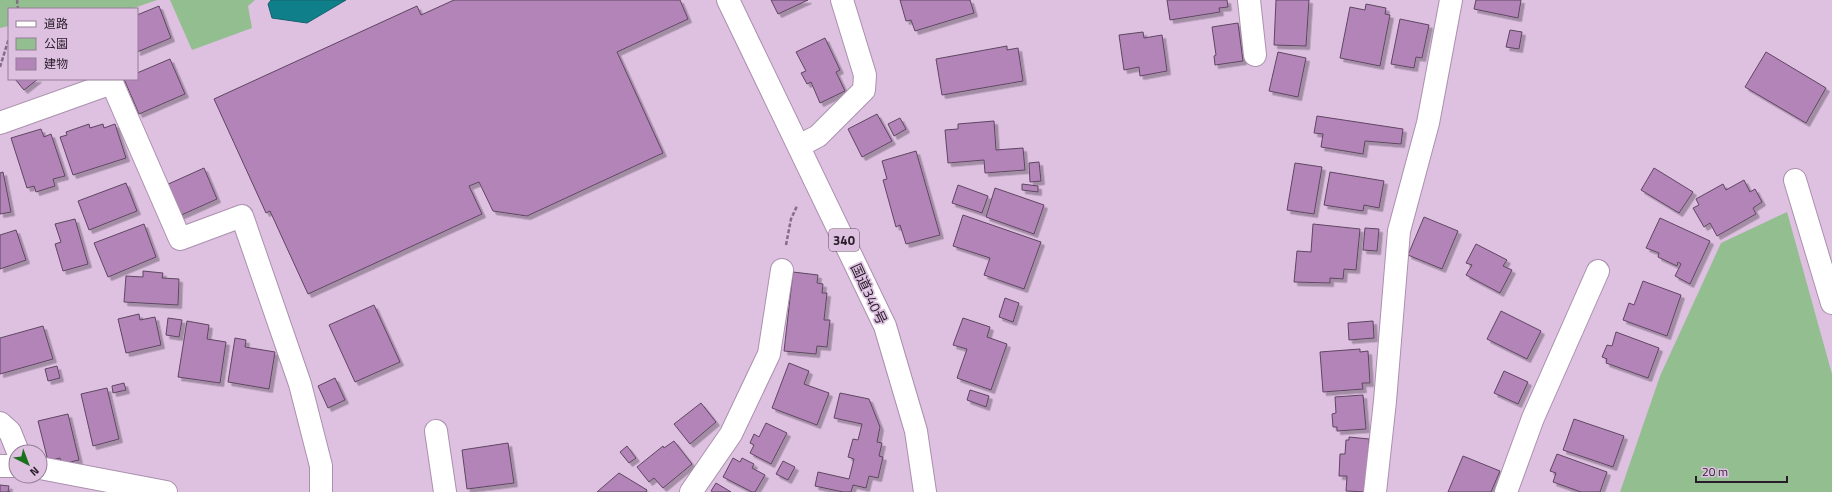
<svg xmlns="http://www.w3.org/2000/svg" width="1832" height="492" viewBox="0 0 1832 492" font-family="'Titillium Web','Noto Sans JP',sans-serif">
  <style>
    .green { fill: #93be90 }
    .water { fill: #0f8089; stroke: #16626c }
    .building { fill: #b384b8; stroke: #5e4661; filter: url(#shadow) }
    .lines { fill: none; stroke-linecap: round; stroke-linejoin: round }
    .street-casing { stroke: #ab90ae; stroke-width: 24 }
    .highway-casing { stroke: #ab90ae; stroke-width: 24 }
    .path { stroke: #836e85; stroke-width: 2.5; stroke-dasharray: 4 2; stroke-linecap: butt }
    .street { stroke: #fff; stroke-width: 22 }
    .highway { stroke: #fff; stroke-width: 22 }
    .labels { text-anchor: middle; stroke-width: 3.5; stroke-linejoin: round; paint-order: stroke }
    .shield { fill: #dec0e1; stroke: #5e4d60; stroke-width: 1 }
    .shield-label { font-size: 13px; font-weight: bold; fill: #271c28 }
    .street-label { font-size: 14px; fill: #271c28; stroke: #dec0e1 }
  </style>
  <defs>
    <filter id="shadow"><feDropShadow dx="3.5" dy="3.5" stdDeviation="0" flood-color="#0004"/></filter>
  </defs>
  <rect width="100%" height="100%" fill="#dec0e1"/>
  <g class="green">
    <path d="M 0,0 L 157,0 L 131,9 L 9,9 L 9,26 L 0,28 Z"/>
    <path d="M 170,0 L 255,0 L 248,6 L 252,28 L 192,50 Z"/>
    <path d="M 1787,212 L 1832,374 L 1832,492 L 1620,492 L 1660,376 L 1721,243 Z"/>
  </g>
  <path class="water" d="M 271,0 L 346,0 L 307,23 L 272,18 L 268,4 Z"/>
  <g class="building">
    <path d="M 454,0 L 680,0 L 688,19 L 617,52 L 663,153 L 527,216 L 493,211 L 479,182 L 469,186 L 482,214 L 308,294 L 270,211 L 266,213 L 214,99 L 417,6 L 421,15 Z"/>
    <path d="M 771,0 L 808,0 L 778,14 Z"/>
    <path d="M 900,0 L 970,0 L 974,13 L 915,31 L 911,20 L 906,21 Z"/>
    <path d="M 1167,0 L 1227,0 L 1228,7 L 1219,8 L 1220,12 L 1170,20 Z"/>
    <path d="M 1276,0 L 1309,0 L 1306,46 L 1274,45 Z"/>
    <path d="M 1476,0 L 1521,0 L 1518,18 L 1474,9 Z"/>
    <path d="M 1366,4 L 1386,8 L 1385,14 L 1390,15 L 1380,66 L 1340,58 L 1350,7 L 1365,10 Z"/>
    <path d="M 159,6 L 171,38 L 137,52 L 137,15 Z"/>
    <path d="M 1400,19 L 1429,25 L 1422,58 L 1416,57 L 1414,68 L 1391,64 Z"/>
    <path d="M 1238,23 L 1243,61 L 1215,65 L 1214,56 L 1216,55 L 1212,27 Z"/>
    <path d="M 1510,30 L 1522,32 L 1519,49 L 1506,47 Z"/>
    <path d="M 1143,32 L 1144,38 L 1162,35 L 1167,71 L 1140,76 L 1139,67 L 1124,70 L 1119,35 Z"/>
    <path d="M 825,38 L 840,70 L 836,72 L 845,91 L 820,103 L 811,82 L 807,84 L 801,73 L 806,71 L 796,52 Z"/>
    <path d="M 1007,46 L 1007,50 L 1018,48 L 1023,81 L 942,95 L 936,59 Z"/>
    <path d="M 1278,52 L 1306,58 L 1298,97 L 1269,91 Z"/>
    <path d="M 1766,52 L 1826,88 L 1806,123 L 1745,87 Z"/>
    <path d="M 170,59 L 185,94 L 139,114 L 124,79 L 137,79 L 137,73 Z"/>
    <path d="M 15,79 L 38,79 L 24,90 Z"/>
    <path d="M 877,114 L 892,141 L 862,157 L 848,129 Z"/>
    <path d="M 1317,116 L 1403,129 L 1401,144 L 1365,141 L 1363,154 L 1321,147 L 1323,134 L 1314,133 Z"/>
    <path d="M 900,118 L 906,129 L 894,136 L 888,124 Z"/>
    <path d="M 994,121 L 996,150 L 1023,148 L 1025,170 L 985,173 L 984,160 L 948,163 L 945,130 L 958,129 L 958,124 Z"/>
    <path d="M 89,124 L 90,128 L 103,124 L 104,128 L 115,124 L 126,158 L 73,175 L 60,137 L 67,135 L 66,132 Z"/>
    <path d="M 41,129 L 44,137 L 51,134 L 65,176 L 53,179 L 55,186 L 36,192 L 34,186 L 27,188 L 11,138 Z"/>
    <path d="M 916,151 L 940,235 L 906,244 L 900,225 L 896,227 L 883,180 L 887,179 L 882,161 Z"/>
    <path d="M 1039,162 L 1041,181 L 1030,182 L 1029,163 Z"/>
    <path d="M 1295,163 L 1322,167 L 1314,214 L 1287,210 Z"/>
    <path d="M 204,168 L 217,199 L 177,217 L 164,186 Z"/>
    <path d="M 1654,168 L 1693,192 L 1679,213 L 1641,190 Z"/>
    <path d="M 3,172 L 11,212 L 0,214 L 0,173 Z"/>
    <path d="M 1330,172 L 1384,181 L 1379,208 L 1364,205 L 1363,211 L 1324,205 Z"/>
    <path d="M 1744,180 L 1750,192 L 1755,189 L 1762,202 L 1753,208 L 1756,214 L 1717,236 L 1710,223 L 1704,227 L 1693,208 L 1699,205 L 1696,199 L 1723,184 L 1726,190 Z"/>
    <path d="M 126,183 L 137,211 L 89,230 L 78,201 Z"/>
    <path d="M 1022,184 L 1038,186 L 1038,192 L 1022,190 Z"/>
    <path d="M 958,185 L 988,196 L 982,213 L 952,203 Z"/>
    <path d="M 995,188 L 1044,205 L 1034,234 L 986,217 Z"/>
    <path d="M 963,215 L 1041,242 L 1024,289 L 984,275 L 990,258 L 953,246 Z"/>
    <path d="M 1424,217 L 1458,231 L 1442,269 L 1408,255 Z"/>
    <path d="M 1660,218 L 1710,241 L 1690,284 L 1675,276 L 1681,264 L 1678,262 L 1677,266 L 1658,257 L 1659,253 L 1646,248 Z"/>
    <path d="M 75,219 L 88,264 L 63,271 L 55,244 L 61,242 L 55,224 Z"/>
    <path d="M 144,224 L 156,257 L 108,277 L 94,243 Z"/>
    <path d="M 1313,224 L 1360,229 L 1356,270 L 1344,269 L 1343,279 L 1330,278 L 1330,283 L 1294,282 L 1297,251 L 1311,252 Z"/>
    <path d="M 1365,228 L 1379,229 L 1377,251 L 1363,250 Z"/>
    <path d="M 16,230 L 26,260 L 0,269 L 0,235 Z"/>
    <path d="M 1476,244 L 1507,260 L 1503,266 L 1512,270 L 1500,293 L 1466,275 L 1472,265 L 1466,263 Z"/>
    <path d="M 143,271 L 163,273 L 162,278 L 179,279 L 178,305 L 124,302 L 126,276 L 143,277 Z"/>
    <path d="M 793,272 L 818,275 L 817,283 L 823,284 L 822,293 L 827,293 L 824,320 L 830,320 L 827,347 L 817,346 L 816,354 L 784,351 Z"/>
    <path d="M 1643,281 L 1681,295 L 1667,336 L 1623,320 L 1629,303 L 1634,305 Z"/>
    <path d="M 1005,298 L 1019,303 L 1013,322 L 999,317 Z"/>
    <path d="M 374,305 L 400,362 L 355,382 L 329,325 Z"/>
    <path d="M 1501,311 L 1541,331 L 1527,359 L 1487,339 Z"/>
    <path d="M 139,314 L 140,320 L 155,317 L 161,345 L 126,353 L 118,319 Z"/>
    <path d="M 168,318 L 182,320 L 179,337 L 166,335 Z"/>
    <path d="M 963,318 L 990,327 L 987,337 L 1007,344 L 991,390 L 957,378 L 967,349 L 953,345 Z"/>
    <path d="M 187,321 L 209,325 L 207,339 L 226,342 L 220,383 L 178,377 Z"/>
    <path d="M 1373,321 L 1374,338 L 1349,340 L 1348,323 Z"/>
    <path d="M 43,326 L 53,359 L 0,374 L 0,338 Z"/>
    <path d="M 1616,332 L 1659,348 L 1648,378 L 1606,363 L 1607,359 L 1602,357 L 1607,345 L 1612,346 Z"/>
    <path d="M 235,338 L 246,340 L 245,347 L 275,352 L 269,389 L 228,382 Z"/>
    <path d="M 1360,349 L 1360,352 L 1368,351 L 1370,383 L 1362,383 L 1363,389 L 1323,392 L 1320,352 Z"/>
    <path d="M 789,363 L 809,371 L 804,384 L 829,393 L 817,425 L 772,408 Z"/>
    <path d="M 57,366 L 60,378 L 48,381 L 45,369 Z"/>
    <path d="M 1504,371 L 1528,382 L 1518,404 L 1494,393 Z"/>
    <path d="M 335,378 L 345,400 L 328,408 L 318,386 Z"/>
    <path d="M 124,383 L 126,390 L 113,393 L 112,386 Z"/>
    <path d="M 107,388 L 119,439 L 93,446 L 81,394 Z"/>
    <path d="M 970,390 L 989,396 L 986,407 L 967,400 Z"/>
    <path d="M 840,393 L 869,399 L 880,427 L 877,442 L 882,443 L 879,456 L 883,457 L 878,478 L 869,476 L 866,488 L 853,485 L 851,492 L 843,492 L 815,486 L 818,472 L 849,479 L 854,459 L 848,457 L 853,439 L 858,440 L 862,424 L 834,418 Z"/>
    <path d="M 1363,395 L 1366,429 L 1337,431 L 1337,427 L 1333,427 L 1332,414 L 1336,413 L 1335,397 Z"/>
    <path d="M 701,403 L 716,422 L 690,444 L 674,424 Z"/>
    <path d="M 68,414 L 79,460 L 62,464 L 60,458 L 48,461 L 38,421 Z"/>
    <path d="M 1574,419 L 1624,436 L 1613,467 L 1563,450 Z"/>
    <path d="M 766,423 L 787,433 L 771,464 L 750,453 L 754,445 L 750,443 L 754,434 L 759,437 Z"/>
    <path d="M 1349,437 L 1369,439 L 1366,492 L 1346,491 L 1347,476 L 1339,476 L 1340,454 L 1345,454 L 1346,440 L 1349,440 Z"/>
    <path d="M 674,441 L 692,464 L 663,488 L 654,478 L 649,482 L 637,467 L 663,446 L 664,448 Z"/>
    <path d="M 508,443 L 514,483 L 467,489 L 462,450 Z"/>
    <path d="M 627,446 L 636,458 L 629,463 L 620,452 Z"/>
    <path d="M 1557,454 L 1607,472 L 1600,492 L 1581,492 L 1553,482 L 1556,473 L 1550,471 Z"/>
    <path d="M 1463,456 L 1500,471 L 1491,492 L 1448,492 Z"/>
    <path d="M 733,458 L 740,462 L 742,458 L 754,464 L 752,468 L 765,475 L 755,492 L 752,492 L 723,477 Z"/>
    <path d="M 783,461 L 795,467 L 788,480 L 776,474 Z"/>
    <path d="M 619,473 L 647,490 L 646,492 L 597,492 Z"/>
    <path d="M 716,483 L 731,492 L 713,492 L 711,491 Z"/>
    <path d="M 0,485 L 9,486 L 8,492 L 10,492 L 0,492 Z"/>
  </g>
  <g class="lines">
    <defs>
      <g id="street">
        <path d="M 1249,0 L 1255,55"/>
        <path d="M 0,123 L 112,83 L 180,239 L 242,216 L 300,384 L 321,466 L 321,492"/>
        <path d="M 799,146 L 818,136 L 864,90 L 865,75 L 842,0"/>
        <path d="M 1795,180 L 1832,303"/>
        <path d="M 0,423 L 10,432 L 18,452"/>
        <path d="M 436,431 L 445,492"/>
        <path d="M 0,466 L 16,466"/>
        <path d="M 40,468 L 166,492"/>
        <path d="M 691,492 L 731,434 L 769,354 L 782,270"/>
        <path d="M 1375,492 L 1385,401 L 1399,231 L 1428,123 L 1451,0"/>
        <path d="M 1506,492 L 1533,418 L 1598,271"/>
      </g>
      <path id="highway" d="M 728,0 L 885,326 L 916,431 L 925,492"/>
    </defs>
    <use href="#street" class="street-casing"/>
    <use href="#highway" class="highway-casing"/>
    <g class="path">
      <path d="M 17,0 L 18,9"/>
      <path d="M 0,67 L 9,38"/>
      <path d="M 786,245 L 791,219 L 797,206"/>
    </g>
    <use href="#street" class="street"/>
    <use href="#highway" class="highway"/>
  </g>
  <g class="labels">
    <rect class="shield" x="829" y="229" width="30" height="22" rx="3"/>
    <g class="shield-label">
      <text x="844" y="245">340</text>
    </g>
    <g class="street-label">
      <text transform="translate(869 294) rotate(65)" y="5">国道340号</text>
    </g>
  </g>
  <rect x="8" y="8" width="130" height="72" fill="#dec0e1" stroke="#957e97"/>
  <rect x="16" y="21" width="20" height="6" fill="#ffffff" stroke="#957e97"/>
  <text x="44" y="28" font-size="12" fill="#271c28">道路</text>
  <rect x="16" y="38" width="20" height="12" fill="#93be90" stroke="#957e97"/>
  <text x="44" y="48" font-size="12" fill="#271c28">公園</text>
  <rect x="16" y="58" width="20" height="12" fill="#b384b8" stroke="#957e97"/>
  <text x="44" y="68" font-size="12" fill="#271c28">建物</text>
  <g transform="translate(28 464) rotate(138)"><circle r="19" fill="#dec0e1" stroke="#957e97"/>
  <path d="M0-3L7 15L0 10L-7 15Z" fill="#1a711c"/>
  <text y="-6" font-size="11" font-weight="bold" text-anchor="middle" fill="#271c28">N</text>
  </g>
  <path d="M1696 476v6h91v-6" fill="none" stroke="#271c28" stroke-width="2"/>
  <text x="1702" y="476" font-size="12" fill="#271c28" stroke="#dec0e1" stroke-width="3" paint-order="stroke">20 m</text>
</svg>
